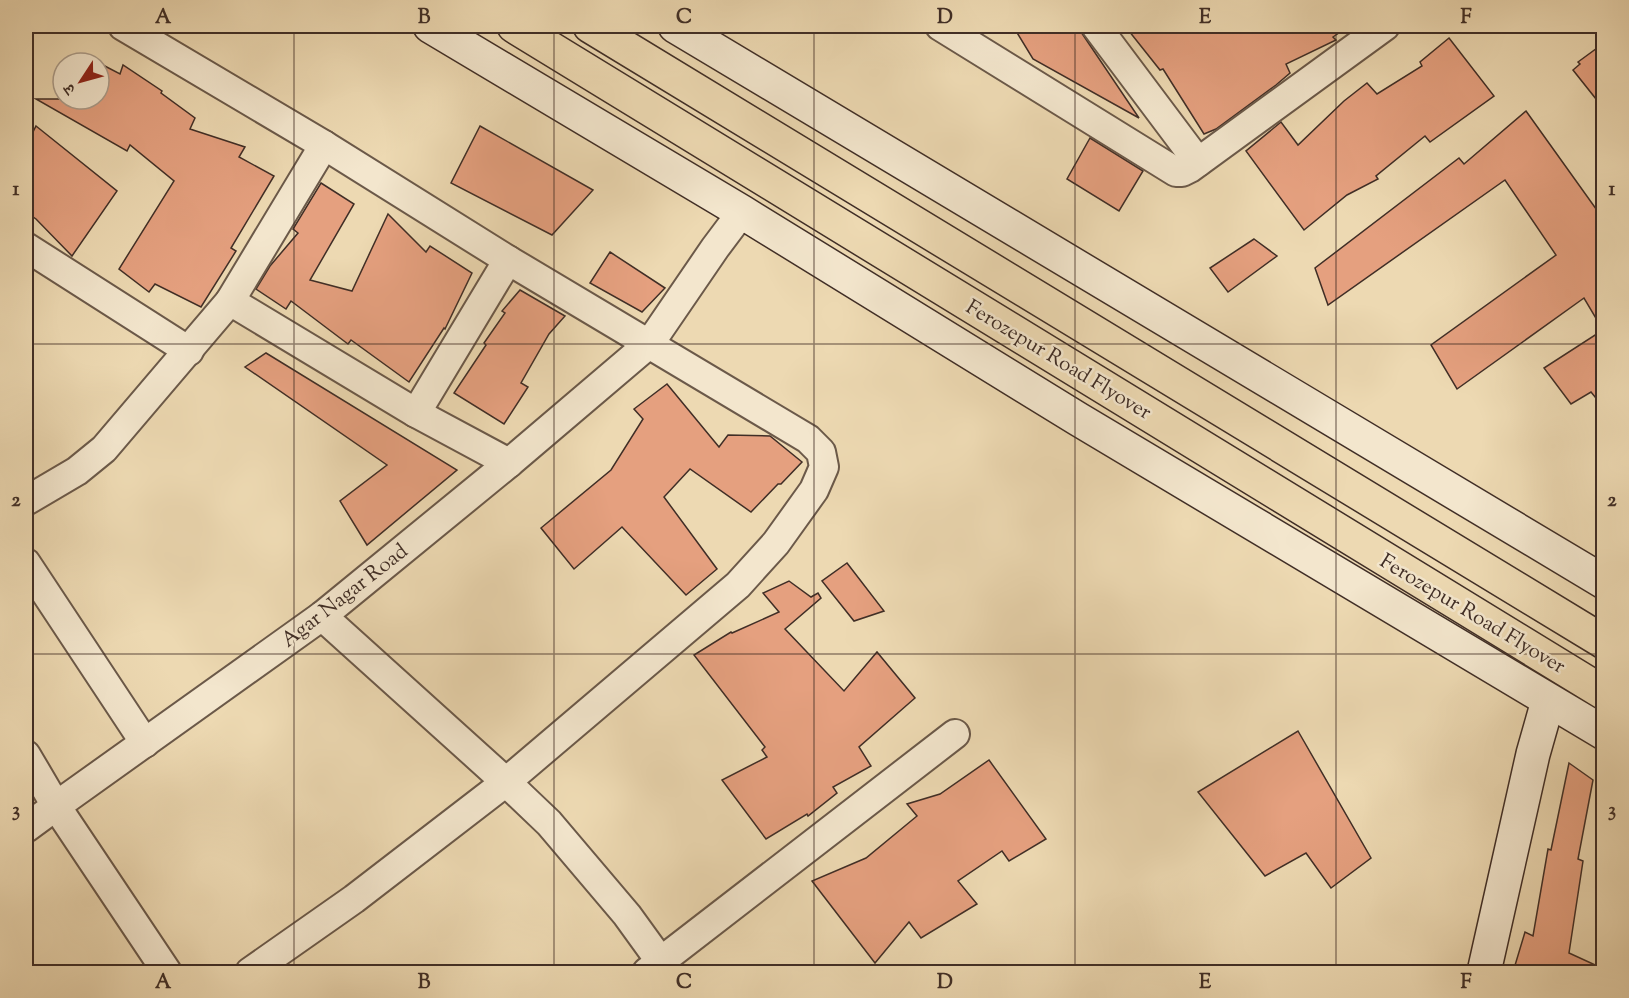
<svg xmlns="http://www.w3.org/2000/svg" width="1629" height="998" viewBox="0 0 1629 998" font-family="'Sorts Mill Goudy','Noto Serif Devanagari',serif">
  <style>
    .building { fill: #e5a07f; stroke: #402e26; stroke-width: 1.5 }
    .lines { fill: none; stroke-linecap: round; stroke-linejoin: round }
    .street-casing { stroke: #6b5949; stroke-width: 32 }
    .secondary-casing { stroke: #402e26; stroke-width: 36 }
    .highway-casing { stroke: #402e26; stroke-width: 36 }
    .street { stroke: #f3e6cd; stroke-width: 28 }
    .secondary { stroke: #f3e6cd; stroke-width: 33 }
    .highway { stroke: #edd9b2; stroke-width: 33 }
    .grid { fill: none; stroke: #402e26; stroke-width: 1.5; stroke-opacity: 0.55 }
    .labels { text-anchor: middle; stroke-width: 5; stroke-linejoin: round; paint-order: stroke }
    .street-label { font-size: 21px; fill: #402e26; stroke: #f3e6cd }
    .neatline { fill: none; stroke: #402e26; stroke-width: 2 }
    .grid-label { font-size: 20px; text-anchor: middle; font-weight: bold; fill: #402e26 }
  </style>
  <rect width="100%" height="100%" fill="#edd9b2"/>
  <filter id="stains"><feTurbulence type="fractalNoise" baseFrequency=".00333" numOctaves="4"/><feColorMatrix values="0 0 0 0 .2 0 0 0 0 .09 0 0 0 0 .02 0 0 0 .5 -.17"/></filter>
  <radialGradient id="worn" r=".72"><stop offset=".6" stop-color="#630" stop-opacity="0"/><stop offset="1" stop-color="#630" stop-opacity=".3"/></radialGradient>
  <g class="building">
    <path d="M 1013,26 L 1077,26 L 1139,118 L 1033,59 Z"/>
    <path d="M 1125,26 L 1349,26 L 1333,37 L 1336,40 L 1286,64 L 1290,73 L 1276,85 L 1216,129 L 1204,134 L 1163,69 L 1160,70 Z"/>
    <path d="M 1449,38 L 1494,96 L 1430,142 L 1425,136 L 1376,176 L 1378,179 L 1347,195 L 1304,230 L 1246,151 L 1281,122 L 1298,145 L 1344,101 L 1367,83 L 1377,94 L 1422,66 L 1420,62 Z"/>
    <path d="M 1604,43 L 1604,109 L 1573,70 L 1580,64 L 1578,62 Z"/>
    <path d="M 99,63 L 120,74 L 123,65 L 162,91 L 161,93 L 195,118 L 190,129 L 245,147 L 239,157 L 274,176 L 231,248 L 236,251 L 201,307 L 155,284 L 149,292 L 119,269 L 174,181 L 130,145 L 127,151 L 36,99 L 99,99 Z"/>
    <path d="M 1526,111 L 1604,220 L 1604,408 L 1591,392 L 1571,404 L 1544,368 L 1603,330 L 1584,298 L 1457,389 L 1431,345 L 1556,255 L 1505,180 L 1328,305 L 1315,268 L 1459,158 L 1464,164 Z"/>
    <path d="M 36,126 L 117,191 L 72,256 L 36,219 L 26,212 L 26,130 L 32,134 Z"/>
    <path d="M 480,126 L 593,190 L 552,235 L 451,183 Z"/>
    <path d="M 1090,138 L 1143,171 L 1119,211 L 1067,179 Z"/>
    <path d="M 321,183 L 354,204 L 310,280 L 352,291 L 388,214 L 426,252 L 430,246 L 472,273 L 445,329 L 444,328 L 409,382 L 351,340 L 348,344 L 291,301 L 286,309 L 256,289 L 270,266 L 298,233 L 293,229 Z"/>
    <path d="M 1254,239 L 1277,256 L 1228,292 L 1210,268 Z"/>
    <path d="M 610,252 L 665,288 L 642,312 L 590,283 Z"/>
    <path d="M 520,290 L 565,316 L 549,334 L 521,383 L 528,387 L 504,424 L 454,393 L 486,345 L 484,343 L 505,313 L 502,311 Z"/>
    <path d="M 266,353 L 457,470 L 367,545 L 340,501 L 387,465 L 245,367 Z"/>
    <path d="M 667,384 L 719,447 L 728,435 L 770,436 L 802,462 L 781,484 L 778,484 L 751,512 L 690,469 L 664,497 L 717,569 L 686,595 L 622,527 L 574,569 L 541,528 L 611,470 L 643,419 L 634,409 Z"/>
    <path d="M 847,563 L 884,611 L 854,621 L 822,581 Z"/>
    <path d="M 789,581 L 811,597 L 818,593 L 821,598 L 785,629 L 844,691 L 877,652 L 915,698 L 859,747 L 871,766 L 833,787 L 837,793 L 808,816 L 807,814 L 766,839 L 722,780 L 767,757 L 762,750 L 765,747 L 694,655 L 731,632 L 732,633 L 779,612 L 763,593 Z"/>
    <path d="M 1298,731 L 1371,858 L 1331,888 L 1306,853 L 1265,876 L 1198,792 Z"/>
    <path d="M 989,760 L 1046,839 L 1009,861 L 1002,851 L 958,881 L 977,904 L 921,938 L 909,922 L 875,963 L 812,881 L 866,858 L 917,816 L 907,804 L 940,794 Z"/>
    <path d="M 1569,763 L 1593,780 L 1578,859 L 1583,861 L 1569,953 L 1604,969 L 1604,972 L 1513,972 L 1525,932 L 1533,936 L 1548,849 L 1551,850 Z"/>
  </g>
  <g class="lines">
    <defs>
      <g id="street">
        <path d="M 123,26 L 324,145 L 508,260 L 808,439 L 821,452 L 824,467 L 814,490 L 776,543 L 738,585 L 506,782 L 354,899 L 250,972"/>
        <path d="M 940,26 L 1176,172 L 1182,172 L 1190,168 L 1385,26"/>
        <path d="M 1096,26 L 1198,162"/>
        <path d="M 324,145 L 230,301 L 416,413 L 509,463"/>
        <path d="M 26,247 L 189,351"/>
        <path d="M 416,413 L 508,260"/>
        <path d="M 26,501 L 77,471 L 104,449 L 230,301"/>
        <path d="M 26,563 L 145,743"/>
        <path d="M 322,616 L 506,782 L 549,823 L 627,915 L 661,962"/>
        <path d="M 26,755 L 56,806 L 26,828"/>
        <path d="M 167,972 L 56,806 L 322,616 L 509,463 L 650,343 L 715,248 L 742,212"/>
        <path d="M 647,972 L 955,734"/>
      </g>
      <g id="secondary">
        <path d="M 430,26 L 742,212 L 1078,419 L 1604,733"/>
        <path d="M 675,26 L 1604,582"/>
        <path d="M 1484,972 L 1533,754 L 1548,701"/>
      </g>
      <g id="highway">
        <path d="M 514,26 L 1604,693"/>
        <path d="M 590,26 L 1604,642"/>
      </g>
    </defs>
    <use href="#street" class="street-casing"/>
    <use href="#secondary" class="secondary-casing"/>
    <use href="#highway" class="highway-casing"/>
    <use href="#street" class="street"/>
    <use href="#secondary" class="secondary"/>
    <use href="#highway" class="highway"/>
  </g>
  <path class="grid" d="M 294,26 L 294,972M 554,26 L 554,972M 814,26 L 814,972M 1075,26 L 1075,972M 1336,26 L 1336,972M 26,344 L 1604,344M 26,654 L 1604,654"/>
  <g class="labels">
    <g class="street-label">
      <text transform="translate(1059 359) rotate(31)" y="7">Ferozepur Road Flyover</text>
      <text transform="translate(344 595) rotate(-38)" y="7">Agar Nagar Road</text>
      <text transform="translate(1473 613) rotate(31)" y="7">Ferozepur Road Flyover</text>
    </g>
  </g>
  <rect width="1629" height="998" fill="none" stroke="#edd9b2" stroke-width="66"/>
  <g transform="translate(81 81) rotate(234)"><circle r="28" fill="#f3e6cd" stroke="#ab9c8a" stroke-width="1.5"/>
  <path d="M0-4.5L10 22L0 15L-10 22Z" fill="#8f2418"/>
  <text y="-9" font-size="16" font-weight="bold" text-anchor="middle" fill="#402e26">उ</text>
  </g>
  <rect x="33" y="33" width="1563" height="932" class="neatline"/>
  <g class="grid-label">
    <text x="163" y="23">A</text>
    <text x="424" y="23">B</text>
    <text x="684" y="23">C</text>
    <text x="945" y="23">D</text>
    <text x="1205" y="23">E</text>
    <text x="1466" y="23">F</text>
    <text x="16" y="195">1</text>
    <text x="1612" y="195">1</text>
    <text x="16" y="506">2</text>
    <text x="1612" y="506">2</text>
    <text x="16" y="816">3</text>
    <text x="1612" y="816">3</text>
    <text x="163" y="988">A</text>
    <text x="424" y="988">B</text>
    <text x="684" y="988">C</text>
    <text x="945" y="988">D</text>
    <text x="1205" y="988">E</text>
    <text x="1466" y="988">F</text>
  </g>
  <rect width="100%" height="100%" filter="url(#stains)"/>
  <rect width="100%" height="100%" fill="url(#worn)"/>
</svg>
